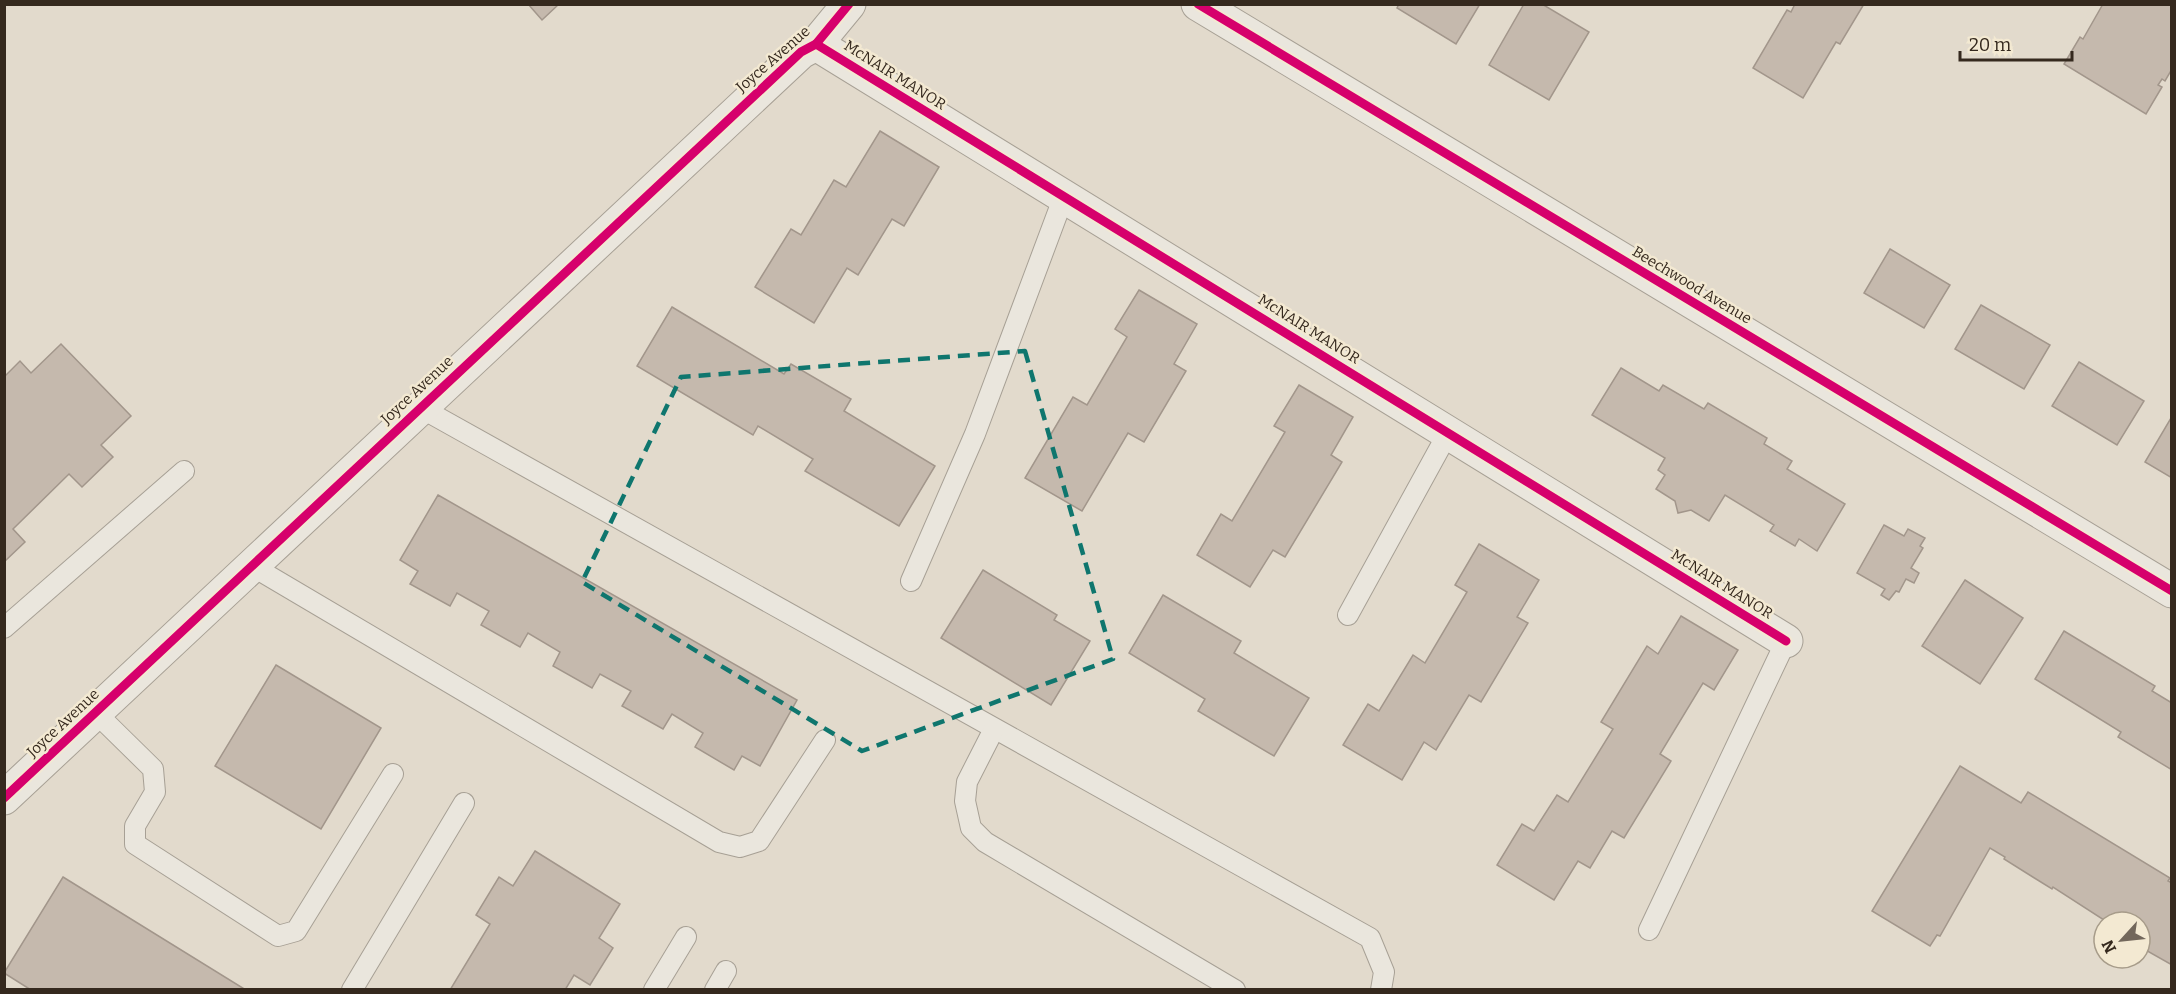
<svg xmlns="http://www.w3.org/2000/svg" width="2176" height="994" viewBox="0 0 2176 994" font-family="Bitter,serif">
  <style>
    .building { fill: #c5b9ad; stroke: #a2968b; stroke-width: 1.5 }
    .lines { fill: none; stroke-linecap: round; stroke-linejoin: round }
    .lane-casing { stroke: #a7a095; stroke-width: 22 }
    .street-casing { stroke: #a7a095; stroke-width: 35 }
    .lane { stroke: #eae6dd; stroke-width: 20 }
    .street { stroke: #eae6dd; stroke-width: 33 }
    .cycleway-casing { stroke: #f3e9d2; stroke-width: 13 }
    .cycleway { stroke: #d6006c; stroke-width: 9 }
    .marked { fill: none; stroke: #0f766e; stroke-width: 4.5; stroke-dasharray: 12 8; stroke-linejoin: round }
    .labels { text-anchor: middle; stroke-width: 5; stroke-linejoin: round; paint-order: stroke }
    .street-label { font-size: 15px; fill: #35291e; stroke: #f3e9d2 }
  </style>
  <rect width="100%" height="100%" fill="#e2dacc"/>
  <g class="building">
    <path d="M 528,4 L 559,4 L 542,20 Z"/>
    <path d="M 1399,4 L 1480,4 L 1456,44 L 1397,8 Z"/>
    <path d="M 1524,4 L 1542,4 L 1589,32 L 1549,100 L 1489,65 Z"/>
    <path d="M 1795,4 L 1864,4 L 1840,44 L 1836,42 L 1803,98 L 1753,68 L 1787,10 L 1791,12 Z"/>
    <path d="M 2103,4 L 2172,4 L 2172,69 L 2165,81 L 2162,79 L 2158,85 L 2162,87 L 2146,114 L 2064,64 L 2080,37 L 2083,39 Z"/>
    <path d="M 880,131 L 939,167 L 904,226 L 892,219 L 858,275 L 847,268 L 814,323 L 755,287 L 791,229 L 801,235 L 834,180 L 846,187 Z"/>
    <path d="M 1890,249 L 1950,285 L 1924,328 L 1864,293 Z"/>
    <path d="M 1139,290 L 1197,324 L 1174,364 L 1186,371 L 1144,442 L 1128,433 L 1082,511 L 1025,478 L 1073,397 L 1087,405 L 1127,337 L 1115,329 Z"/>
    <path d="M 1981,305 L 2050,345 L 2024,389 L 1955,349 Z"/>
    <path d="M 672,307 L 784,374 L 791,364 L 851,399 L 844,411 L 935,466 L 899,526 L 805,471 L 813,459 L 758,426 L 753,435 L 637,366 Z"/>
    <path d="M 61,344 L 131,416 L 101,445 L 113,457 L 82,487 L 69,474 L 13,529 L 25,542 L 4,562 L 4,377 L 20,361 L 31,373 Z"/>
    <path d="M 2079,362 L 2144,401 L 2117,445 L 2052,406 Z"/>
    <path d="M 1621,368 L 1659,391 L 1663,385 L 1704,409 L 1708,403 L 1767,438 L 1764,444 L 1792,461 L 1787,469 L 1845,504 L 1817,551 L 1799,539 L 1795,546 L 1770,531 L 1774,525 L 1725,495 L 1709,521 L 1691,510 L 1678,513 L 1675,501 L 1656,489 L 1665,475 L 1658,470 L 1665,458 L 1592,415 Z"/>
    <path d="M 1299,385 L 1353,417 L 1331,455 L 1342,462 L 1285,557 L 1273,550 L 1250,587 L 1197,555 L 1221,514 L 1232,521 L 1285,432 L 1274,426 Z"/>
    <path d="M 2171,418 L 2172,418 L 2172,478 L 2145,462 Z"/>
    <path d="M 438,495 L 797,700 L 760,766 L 742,756 L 734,770 L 695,747 L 703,733 L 672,714 L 663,729 L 622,706 L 631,691 L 600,674 L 592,688 L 553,666 L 560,652 L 528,633 L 520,647 L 481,625 L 489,611 L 457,593 L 450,606 L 410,584 L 418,571 L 400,560 Z"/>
    <path d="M 1884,525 L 1904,536 L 1908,529 L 1925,538 L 1920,546 L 1923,548 L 1911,568 L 1919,573 L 1914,583 L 1906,579 L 1899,592 L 1896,591 L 1889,600 L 1881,595 L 1885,589 L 1857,573 Z"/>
    <path d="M 1479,544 L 1539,580 L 1517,617 L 1528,623 L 1481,702 L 1469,695 L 1436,750 L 1424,742 L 1402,780 L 1343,745 L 1368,704 L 1379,711 L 1413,655 L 1425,663 L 1467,592 L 1455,585 Z"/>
    <path d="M 983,570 L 1057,615 L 1054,620 L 1090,641 L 1051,705 L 941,638 Z"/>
    <path d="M 1965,580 L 2023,618 L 1980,684 L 1922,646 Z"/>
    <path d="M 1163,595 L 1241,641 L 1234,653 L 1309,698 L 1274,756 L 1198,711 L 1205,699 L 1129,653 Z"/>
    <path d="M 1681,616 L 1738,650 L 1714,690 L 1703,683 L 1660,754 L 1671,761 L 1624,838 L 1612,831 L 1590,868 L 1578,861 L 1554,900 L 1497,865 L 1522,824 L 1534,831 L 1557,795 L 1568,802 L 1613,729 L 1601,722 L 1647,646 L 1658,654 Z"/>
    <path d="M 2064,631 L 2155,686 L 2152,691 L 2172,703 L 2172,770 L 2118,737 L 2121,732 L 2035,679 Z"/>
    <path d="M 276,665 L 381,728 L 321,829 L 215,766 Z"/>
    <path d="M 1960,766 L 2021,803 L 2028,792 L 2170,878 L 2168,881 L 2172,883 L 2172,965 L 2142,948 L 2144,945 L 2140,943 L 2140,922 L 2107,922 L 2053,887 L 2052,889 L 2004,859 L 2005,857 L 1990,848 L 1940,936 L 1937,935 L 1930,946 L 1872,911 Z"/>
    <path d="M 535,851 L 620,904 L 599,938 L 613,948 L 590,985 L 574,975 L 565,990 L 450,990 L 490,924 L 476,915 L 499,877 L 513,886 Z"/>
    <path d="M 63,877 L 246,990 L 31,990 L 4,973 Z"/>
  </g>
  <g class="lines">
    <defs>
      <g id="lane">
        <path d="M 421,408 L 1370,938 L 1384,972 L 1381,990"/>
        <path d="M 252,566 L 719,842 L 740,847 L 759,841 L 825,740"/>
        <path d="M 911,581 L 975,434 L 1064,196"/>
        <path d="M 1348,615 L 1448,433"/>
        <path d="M 4,628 L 184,471"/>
        <path d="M 96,713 L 153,769 L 155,792 L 135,826 L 135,844 L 278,936 L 296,931 L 393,774"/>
        <path d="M 994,729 L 967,782 L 965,801 L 971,828 L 985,842 L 1235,990"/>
        <path d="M 1649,930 L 1786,641"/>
        <path d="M 352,990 L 464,803"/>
        <path d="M 654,990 L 686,937"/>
        <path d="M 715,990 L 726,971"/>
      </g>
      <g id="street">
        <path d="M 1198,4 L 2172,591"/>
        <path d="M 816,44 L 1786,641"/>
        <path d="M 4,798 L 801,52 L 816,44 L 849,4"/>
      </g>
    </defs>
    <use href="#lane" class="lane-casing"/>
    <use href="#street" class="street-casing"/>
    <use href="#lane" class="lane"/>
    <use href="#street" class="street"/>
    <defs>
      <g id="cycleway">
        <path d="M 1198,4 L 2172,591"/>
        <path d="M 816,44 L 1786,641"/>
        <path d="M 4,798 L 801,52 L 816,44 L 849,4"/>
      </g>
    </defs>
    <use href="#cycleway" class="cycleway-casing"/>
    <use href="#cycleway" class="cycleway"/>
  </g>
  <path class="marked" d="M 1025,351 L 1113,659 L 862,751 L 582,582 L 681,377 Z"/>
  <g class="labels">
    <g class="street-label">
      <text transform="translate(773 59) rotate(-41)" y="5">Joyce Avenue</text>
      <text transform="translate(895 75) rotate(32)" y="5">McNAIR MANOR</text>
      <text transform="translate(1692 285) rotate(31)" y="5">Beechwood Avenue</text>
      <text transform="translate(1309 329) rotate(32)" y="5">McNAIR MANOR</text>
      <text transform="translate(417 390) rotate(-43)" y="5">Joyce Avenue</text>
      <text transform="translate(1722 584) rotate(32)" y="5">McNAIR MANOR</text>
      <text transform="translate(63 723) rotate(-43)" y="5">Joyce Avenue</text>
    </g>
  </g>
  <rect width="2176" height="994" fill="none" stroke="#35291e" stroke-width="12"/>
  <g transform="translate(2122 940) rotate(243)"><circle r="28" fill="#f3e9d2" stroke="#a79c8a" stroke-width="1.5"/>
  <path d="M0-4.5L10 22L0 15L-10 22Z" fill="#72675b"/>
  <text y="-9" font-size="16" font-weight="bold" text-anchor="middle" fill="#35291e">N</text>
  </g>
  <path d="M1960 51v9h112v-9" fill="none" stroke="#35291e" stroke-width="3"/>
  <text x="1969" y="51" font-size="18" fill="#35291e" stroke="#f3e9d2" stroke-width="4.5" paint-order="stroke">20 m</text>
</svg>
